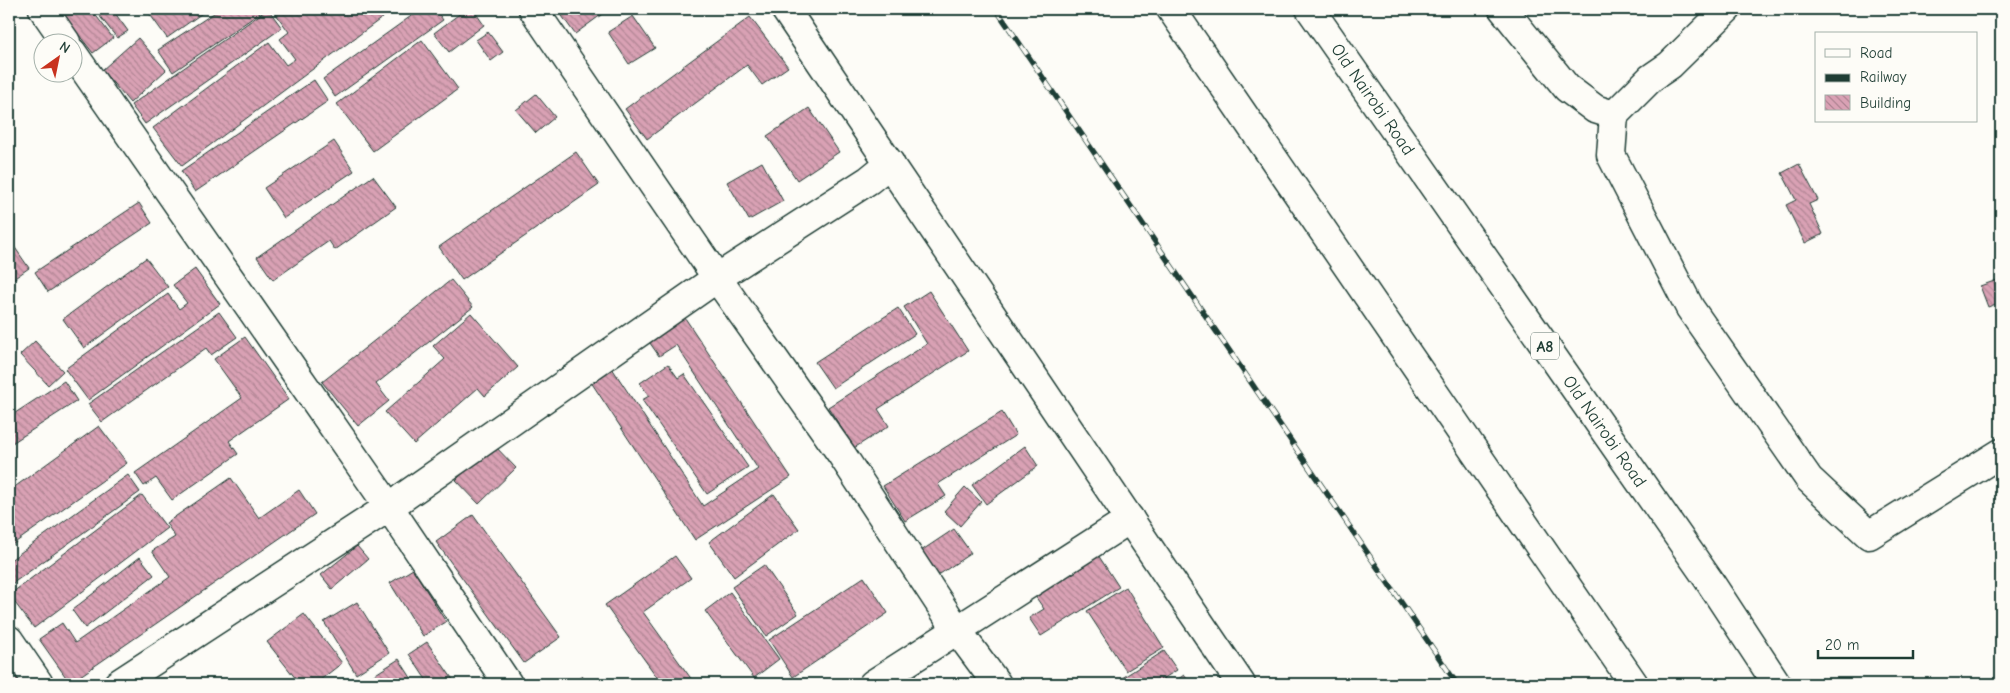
<svg xmlns="http://www.w3.org/2000/svg" width="2010" height="693" viewBox="0 0 2010 693" font-family="'Comic Neue',sans-serif">
  <style>
    .building { fill: url(#building-back-hatch); stroke: #1f3d34 }
    .lines { fill: none; stroke-linecap: round; stroke-linejoin: round }
    .minor-casing { stroke: #1f3d34; stroke-width: 31 }
    .highway-casing { stroke: #1f3d34; stroke-width: 31 }
    .minor { stroke: #fdfcf7; stroke-width: 28 }
    .highway { stroke: #fdfcf7; stroke-width: 28 }
    .rail-casing { stroke: #1f3d34; stroke-width: 5.5 }
    .rail { stroke: #fdfcf7; stroke-width: 4; stroke-dasharray: 11; stroke-linecap: butt }
    .labels { text-anchor: middle; stroke-width: 4.5; stroke-linejoin: round; paint-order: stroke }
    .shield { fill: #fdfcf7; stroke: #62766e; stroke-width: 1 }
    .shield-label { font-size: 16px; font-weight: bold; fill: #1f3d34 }
    .street-label { font-size: 18px; fill: #1f3d34; stroke: #fdfcf7 }
  </style>
  <defs>
    <pattern id="building-back-hatch" width="6" height="6" patternUnits="userSpaceOnUse" patternTransform="scale(1.25)"><rect width="6" height="6" fill="#d9a1b4"/><path d="M-1 5l2 2M0 0l6 6M5-1l2 2" fill="none" stroke="#af8493"/></pattern>
  </defs>
  <rect width="100%" height="100%" fill="#fdfcf7"/>
  <filter id="ink" filterUnits="userSpaceOnUse"><feTurbulence type="fractalNoise" baseFrequency=".02" numOctaves="2"/><feDisplacementMap in="SourceGraphic" scale="10" xChannelSelector="R" yChannelSelector="G"/><feConvolveMatrix kernelMatrix="1 2 1 2 8 2 1 2 1" color-interpolation-filters="sRGB"/></filter>
  <g filter="url(#ink)">
    <g class="building">
      <path d="M 74,9 L 91,9 L 113,38 L 93,53 L 64,16 Z"/>
      <path d="M 94,9 L 112,9 L 128,31 L 117,38 Z"/>
      <path d="M 146,9 L 208,9 L 167,38 Z"/>
      <path d="M 220,9 L 261,9 L 263,11 L 173,72 L 158,50 Z"/>
      <path d="M 268,9 L 282,28 L 145,124 L 131,105 Z"/>
      <path d="M 275,9 L 394,9 L 182,166 L 153,128 L 269,42 L 286,65 L 295,59 L 280,39 L 289,32 L 273,10 Z"/>
      <path d="M 421,9 L 435,9 L 443,20 L 335,97 L 323,79 Z"/>
      <path d="M 466,9 L 473,9 L 484,25 L 449,52 L 434,33 Z"/>
      <path d="M 557,9 L 609,9 L 575,34 Z"/>
      <path d="M 633,16 L 655,48 L 629,64 L 608,32 Z"/>
      <path d="M 750,17 L 788,67 L 762,85 L 747,65 L 647,139 L 625,109 Z"/>
      <path d="M 488,32 L 503,52 L 491,61 L 476,40 Z"/>
      <path d="M 138,38 L 166,70 L 130,103 L 102,70 Z"/>
      <path d="M 422,40 L 458,89 L 373,151 L 337,104 Z"/>
      <path d="M 314,80 L 328,101 L 195,192 L 181,171 Z"/>
      <path d="M 536,94 L 555,117 L 536,133 L 516,110 Z"/>
      <path d="M 809,108 L 839,152 L 797,180 L 767,136 Z"/>
      <path d="M 334,141 L 354,171 L 284,218 L 264,188 Z"/>
      <path d="M 576,152 L 599,185 L 462,280 L 439,247 Z"/>
      <path d="M 762,162 L 783,201 L 749,220 L 727,182 Z"/>
      <path d="M 1799,164 L 1818,200 L 1809,204 L 1823,234 L 1805,243 L 1786,205 L 1796,200 L 1782,173 Z"/>
      <path d="M 373,176 L 396,207 L 335,250 L 329,241 L 273,280 L 257,257 Z"/>
      <path d="M 139,203 L 152,223 L 48,292 L 35,272 Z"/>
      <path d="M 9,239 L 29,268 L 9,282 Z"/>
      <path d="M 146,258 L 168,287 L 84,348 L 63,319 Z"/>
      <path d="M 195,269 L 220,304 L 88,400 L 65,369 L 168,294 L 179,309 L 187,303 L 173,285 Z"/>
      <path d="M 2000,279 L 2001,302 L 1988,307 L 1980,286 Z"/>
      <path d="M 451,280 L 473,307 L 376,384 L 389,401 L 358,426 L 322,382 Z"/>
      <path d="M 929,291 L 968,351 L 878,409 L 889,426 L 854,448 L 828,407 L 927,344 L 904,307 Z"/>
      <path d="M 898,308 L 915,334 L 833,388 L 815,362 Z"/>
      <path d="M 219,312 L 237,337 L 211,355 L 206,348 L 102,422 L 88,404 Z"/>
      <path d="M 681,312 L 791,477 L 695,540 L 587,376 L 608,362 L 703,506 L 758,469 L 676,345 L 659,356 L 645,336 Z"/>
      <path d="M 471,313 L 518,367 L 485,396 L 478,388 L 414,444 L 385,412 L 445,359 L 433,346 Z"/>
      <path d="M 245,337 L 289,399 L 229,441 L 238,454 L 172,500 L 156,478 L 144,486 L 135,473 L 242,398 L 214,359 Z"/>
      <path d="M 35,341 L 63,371 L 48,385 L 20,355 Z"/>
      <path d="M 668,364 L 678,378 L 684,374 L 748,467 L 707,494 L 642,400 L 649,396 L 640,383 Z"/>
      <path d="M 64,381 L 77,401 L 9,445 L 9,417 Z"/>
      <path d="M 1002,412 L 1016,435 L 938,484 L 946,496 L 905,521 L 883,486 Z"/>
      <path d="M 99,426 L 127,463 L 9,547 L 9,491 Z"/>
      <path d="M 493,444 L 516,468 L 479,504 L 456,480 Z"/>
      <path d="M 1025,446 L 1038,466 L 986,504 L 972,485 Z"/>
      <path d="M 128,475 L 140,492 L 9,586 L 9,561 Z"/>
      <path d="M 231,478 L 259,518 L 299,490 L 315,514 L 70,683 L 39,639 L 62,623 L 75,643 L 170,577 L 152,551 L 175,537 L 166,523 Z"/>
      <path d="M 965,487 L 981,502 L 960,526 L 944,511 Z"/>
      <path d="M 774,494 L 799,529 L 734,577 L 709,542 Z"/>
      <path d="M 142,495 L 167,528 L 34,628 L 9,595 Z"/>
      <path d="M 473,515 L 561,637 L 524,663 L 436,542 Z"/>
      <path d="M 954,529 L 971,553 L 937,576 L 921,551 Z"/>
      <path d="M 357,546 L 368,559 L 332,589 L 321,575 Z"/>
      <path d="M 1098,555 L 1119,587 L 1041,636 L 1029,618 L 1044,609 L 1035,596 Z"/>
      <path d="M 675,556 L 691,578 L 643,612 L 695,684 L 662,684 L 605,605 Z"/>
      <path d="M 140,557 L 154,575 L 85,628 L 72,610 Z"/>
      <path d="M 764,565 L 798,614 L 766,636 L 732,587 Z"/>
      <path d="M 413,569 L 446,622 L 423,636 L 390,583 Z"/>
      <path d="M 864,577 L 888,613 L 793,677 L 769,640 Z"/>
      <path d="M 1126,587 L 1164,648 L 1126,671 L 1087,611 Z"/>
      <path d="M 730,592 L 779,659 L 754,678 L 705,611 Z"/>
      <path d="M 357,602 L 389,653 L 356,674 L 324,622 Z"/>
      <path d="M 304,614 L 342,663 L 315,684 L 300,684 L 267,642 Z"/>
      <path d="M 427,642 L 456,684 L 429,684 L 409,654 Z"/>
      <path d="M 1164,651 L 1177,670 L 1155,684 L 1113,684 Z"/>
      <path d="M 399,659 L 415,684 L 360,684 Z"/>
      <path d="M 9,665 L 23,684 L 9,684 Z"/>
      <path d="M 1184,675 L 1191,684 L 1171,684 Z"/>
      <path d="M 582,676 L 589,684 L 572,684 Z"/>
    </g>
    <g class="lines">
      <defs>
        <g id="minor">
          <path d="M 43,9 L 66,42"/>
          <path d="M 533,9 L 717,278 L 842,455 L 957,630 L 997,684"/>
          <path d="M 785,9 L 1241,684"/>
          <path d="M 1503,9 L 1567,88 L 1595,109 L 1614,115 L 1651,78 L 1670,65 L 1727,9"/>
          <path d="M 72,52 L 389,507 L 508,684"/>
          <path d="M 1614,115 L 1611,155 L 1690,308 L 1809,479 L 1869,535 L 2001,453"/>
          <path d="M 9,640 L 39,684"/>
          <path d="M 118,684 L 389,507 L 717,278 L 869,180 L 890,163"/>
          <path d="M 873,684 L 1130,519"/>
        </g>
        <g id="highway">
          <path d="M 1171,9 L 1634,684"/>
          <path id="s1" d="M 1310,9 L 1708,579 L 1777,684"/>
        </g>
      </defs>
      <use href="#minor" class="minor-casing"/>
      <use href="#highway" class="highway-casing"/>
      <use href="#minor" class="minor"/>
      <use href="#highway" class="highway"/>
      <defs>
        <path id="rail" d="M 996,9 L 1457,684"/>
      </defs>
      <use href="#rail" class="rail-casing"/>
      <use href="#rail" class="rail"/>
    </g>
  </g>
  <g class="labels">
    <rect class="shield" x="1531" y="332.5" width="28" height="27" rx="4"/>
    <g class="shield-label">
      <text x="1545" y="352">A8</text>
    </g>
    <g class="street-label">
      <text dy="6" stroke="none"><textPath href="#s1" startOffset="110">Old Nairobi Road</textPath></text>
      <text dy="6" stroke="none"><textPath href="#s1" startOffset="515">Old Nairobi Road</textPath></text>
    </g>
  </g>
  <rect width="2010" height="693" fill="none" stroke="#fdfcf7" stroke-width="30"/>
  <rect x="15" y="15" width="1980" height="663" fill="none" stroke="#1f3d34" stroke-width="2" filter="url(#ink)"/>
  <rect x="1815" y="32" width="162" height="90" fill="#fdfcf7" stroke="#a4b0a9"/>
  <rect x="1825" y="49" width="25" height="8" fill="#fdfcf7" stroke="#a4b0a9"/>
  <text x="1860" y="58" font-size="15" fill="#1f3d34">Road</text>
  <rect x="1825" y="74" width="25" height="8" fill="#1f3d34" stroke="#a4b0a9"/>
  <text x="1860" y="82" font-size="15" fill="#1f3d34">Railway</text>
  <rect x="1825" y="95" width="25" height="15" fill="url(#building-back-hatch)" stroke="#a4b0a9"/>
  <text x="1860" y="108" font-size="15" fill="#1f3d34">Building</text>
  <g transform="translate(58 58) rotate(33)"><circle r="24" fill="#fdfcf7" stroke="#a4b0a9"/>
  <path d="M0-4L9 19L0 12L-9 19Z" fill="#c8321e"/>
  <text y="-8" font-size="14" font-weight="bold" text-anchor="middle" fill="#1f3d34">N</text>
  </g>
  <path d="M1818 650v8h95v-8" fill="none" stroke="#1f3d34" stroke-width="2.5"/>
  <text x="1825" y="650" font-size="15" fill="#1f3d34" stroke="#fdfcf7" stroke-width="4" paint-order="stroke">20 m</text>
</svg>
